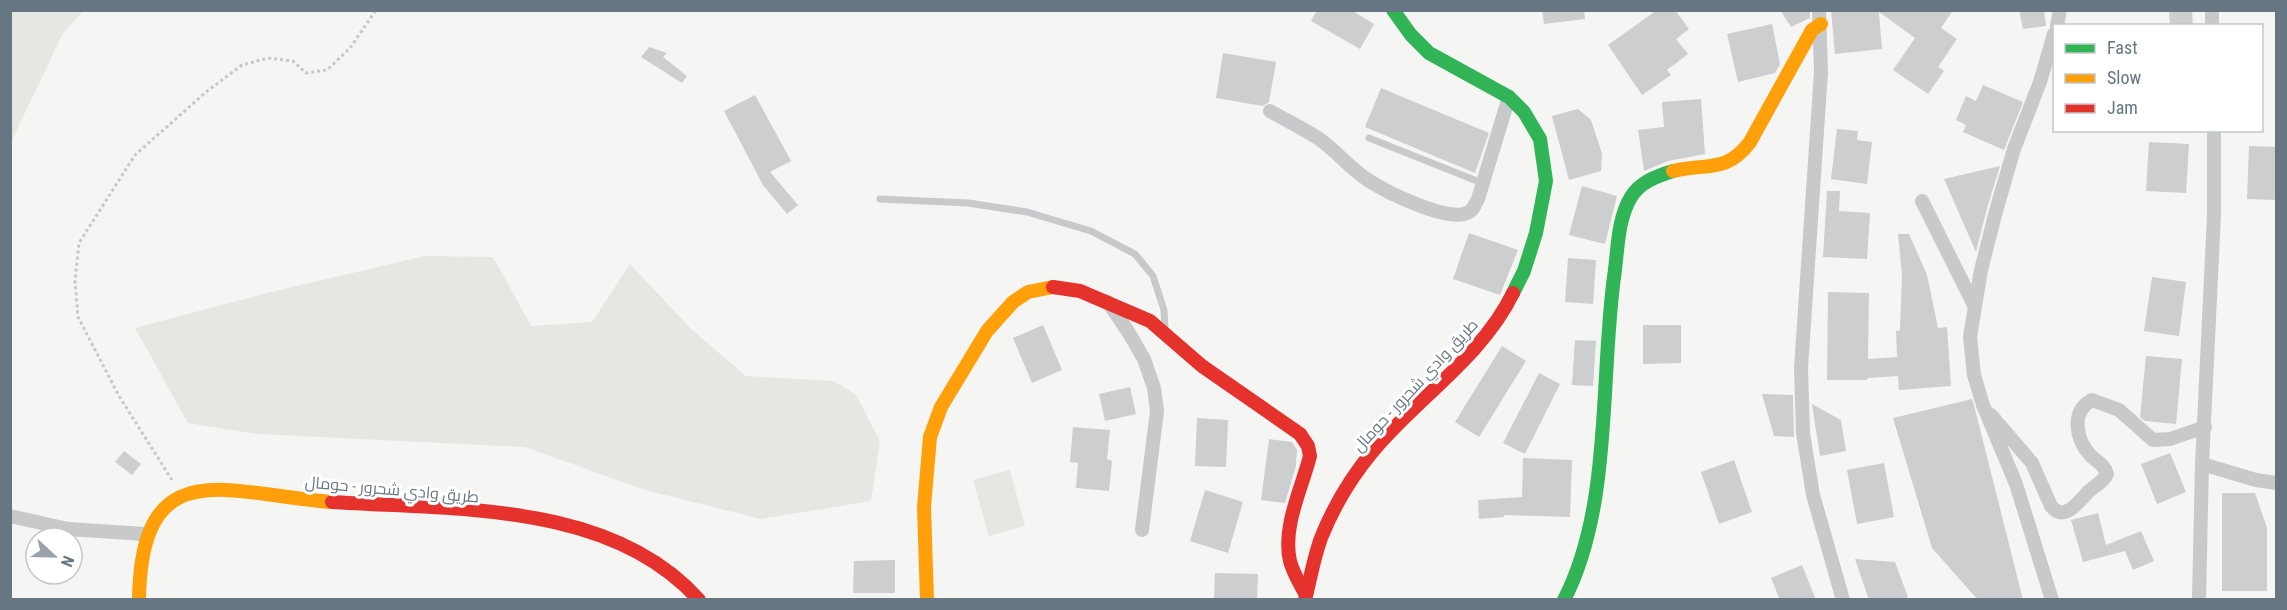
<svg xmlns="http://www.w3.org/2000/svg" width="2287" height="610" viewBox="0 0 2287 610" font-family="'Roboto Condensed',Cairo,sans-serif">
  <style>
    .green { fill: #e4e7e2 }
    .building { fill: #cccecf }
    .lines { fill: none; stroke-linecap: round; stroke-linejoin: round }
    .path { stroke: #c5c7c8; stroke-width: 3; stroke-dasharray: 3 3; stroke-linecap: butt }
    .lane { stroke: #c8c9ca; stroke-width: 7 }
    .street { stroke: #c8c9ca; stroke-width: 14 }
    .fast { stroke: #30b455; stroke-width: 14 }
    .slow { stroke: #ff9f0a; stroke-width: 14 }
    .jam { stroke: #e5322d; stroke-width: 14 }
    .labels { text-anchor: middle; stroke-width: 6; stroke-linejoin: round; paint-order: stroke }
    .street-label { font-size: 16px; fill: #677683; stroke: #fff }
  </style>
  <rect width="100%" height="100%" fill="#f5f5f4"/>
  <g class="green">
    <path d="M 11,10 L 83,11 L 63,33 L 11,142 Z"/>
    <path d="M 425,256 L 493,257 L 531,326 L 592,322 L 630,264 L 691,329 L 746,376 L 834,381 L 856,395 L 880,441 L 871,501 L 761,519 L 645,490 L 525,447 L 258,434 L 188,423 L 135,328 L 271,292 Z"/>
    <path d="M 1010,470 L 1025,526 L 989,536 L 973,480 Z"/>
  </g>
  <g class="building">
    <path d="M 1317,10 L 1351,10 L 1374,24 L 1360,49 L 1311,21 Z"/>
    <path d="M 1542,10 L 1584,10 L 1585,19 L 1544,24 Z"/>
    <path d="M 1657,10 L 1675,10 L 1689,29 L 1676,39 L 1688,54 L 1667,70 L 1671,75 L 1642,95 L 1608,45 Z"/>
    <path d="M 1780,10 L 1810,10 L 1810,18 L 1791,27 Z"/>
    <path d="M 1831,10 L 1953,10 L 1941,28 L 1957,39 L 1938,67 L 1944,71 L 1928,94 L 1893,70 L 1915,38 L 1879,12 L 1882,49 L 1835,54 Z"/>
    <path d="M 2019,10 L 2044,10 L 2046,26 L 2023,29 Z"/>
    <path d="M 2169,10 L 2192,10 L 2193,26 L 2170,26 Z"/>
    <path d="M 1772,24 L 1780,64 L 1775,73 L 1738,82 L 1727,34 Z"/>
    <path d="M 649,47 L 667,53 L 663,57 L 687,76 L 682,83 L 641,57 Z"/>
    <path d="M 1223,53 L 1276,62 L 1269,102 L 1263,106 L 1216,98 Z"/>
    <path d="M 1983,85 L 2023,102 L 2004,150 L 1963,132 L 1966,125 L 1956,120 L 1966,96 L 1976,101 Z"/>
    <path d="M 1381,88 L 1489,133 L 1475,173 L 1365,127 Z"/>
    <path d="M 755,95 L 791,161 L 770,172 L 798,205 L 787,214 L 763,185 L 724,111 Z"/>
    <path d="M 1701,99 L 1705,154 L 1668,161 L 1644,171 L 1638,130 L 1664,127 L 1662,102 Z"/>
    <path d="M 1578,109 L 1591,120 L 1602,154 L 1601,171 L 1569,180 L 1552,116 Z"/>
    <path d="M 1837,129 L 1858,131 L 1857,140 L 1872,142 L 1867,184 L 1831,179 Z"/>
    <path d="M 2149,142 L 2189,144 L 2186,193 L 2146,191 Z"/>
    <path d="M 2249,146 L 2277,147 L 2277,200 L 2247,199 Z"/>
    <path d="M 2000,166 L 1987,208 L 1976,252 L 1944,179 Z"/>
    <path d="M 1582,186 L 1617,196 L 1605,244 L 1569,235 Z"/>
    <path d="M 1827,191 L 1840,191 L 1839,211 L 1870,213 L 1867,259 L 1823,257 Z"/>
    <path d="M 1469,233 L 1518,250 L 1500,295 L 1453,279 Z"/>
    <path d="M 1898,234 L 1909,234 L 1927,275 L 1938,328 L 1947,327 L 1951,386 L 1899,390 L 1898,376 L 1868,378 L 1867,380 L 1827,380 L 1828,292 L 1869,293 L 1868,359 L 1897,357 L 1896,331 L 1900,330 L 1902,276 Z"/>
    <path d="M 1568,258 L 1596,260 L 1593,304 L 1565,302 Z"/>
    <path d="M 2152,277 L 2186,282 L 2179,336 L 2144,331 Z"/>
    <path d="M 1043,325 L 1062,370 L 1032,383 L 1013,338 Z"/>
    <path d="M 1643,325 L 1681,325 L 1681,363 L 1643,364 Z"/>
    <path d="M 1575,340 L 1596,341 L 1593,386 L 1572,385 Z"/>
    <path d="M 1502,346 L 1526,361 L 1479,437 L 1455,422 Z"/>
    <path d="M 2146,356 L 2182,359 L 2176,424 L 2145,421 L 2140,417 Z"/>
    <path d="M 1539,373 L 1560,384 L 1525,454 L 1503,443 Z"/>
    <path d="M 1130,387 L 1136,414 L 1105,421 L 1099,394 Z"/>
    <path d="M 1762,394 L 1793,395 L 1794,437 L 1774,436 Z"/>
    <path d="M 1972,399 L 1974,405 L 2023,600 L 1978,600 L 1932,548 L 1893,418 Z"/>
    <path d="M 1812,404 L 1841,420 L 1846,451 L 1820,456 Z"/>
    <path d="M 1197,418 L 1228,420 L 1226,467 L 1195,466 Z"/>
    <path d="M 1073,427 L 1110,430 L 1107,459 L 1112,461 L 1109,491 L 1076,488 L 1078,463 L 1070,462 Z"/>
    <path d="M 1269,439 L 1292,442 L 1297,450 L 1296,466 L 1285,503 L 1261,500 Z"/>
    <path d="M 124,451 L 141,464 L 132,475 L 115,462 Z"/>
    <path d="M 2170,453 L 2186,492 L 2157,504 L 2141,464 Z"/>
    <path d="M 1523,458 L 1572,460 L 1570,517 L 1504,515 L 1504,517 L 1479,519 L 1478,500 L 1522,497 Z"/>
    <path d="M 1734,460 L 1752,512 L 1719,524 L 1701,472 Z"/>
    <path d="M 1884,463 L 1894,517 L 1857,524 L 1847,470 Z"/>
    <path d="M 1205,490 L 1243,502 L 1228,553 L 1190,541 Z"/>
    <path d="M 2222,493 L 2255,493 L 2267,528 L 2267,591 L 2222,591 Z"/>
    <path d="M 2098,513 L 2106,545 L 2141,531 L 2154,561 L 2133,570 L 2125,551 L 2083,562 L 2071,520 Z"/>
    <path d="M 1855,559 L 1895,562 L 1908,597 L 1900,600 L 1869,600 Z"/>
    <path d="M 895,560 L 895,593 L 853,593 L 854,561 Z"/>
    <path d="M 1802,565 L 1816,600 L 1780,600 L 1771,578 Z"/>
    <path d="M 1215,573 L 1258,574 L 1257,600 L 1214,600 Z"/>
  </g>
  <g class="lines">
    <path class="path" d="M 172,480 L 119,396 L 78,317 L 75,281 L 79,243 L 135,155 L 206,92 L 242,65 L 268,58 L 293,61 L 306,73 L 327,70 L 350,48 L 376,10"/>
    <g class="lane">
      <path d="M 1369,138 L 1482,183"/>
      <path d="M 880,199 L 968,203 L 1027,212 L 1091,231 L 1135,254 L 1153,276 L 1164,310 L 1165,330"/>
    </g>
    <g class="street">
      <path d="M 1819,10 L 1821,72 L 1801,368 L 1803,433 L 1813,495 L 1843,600"/>
      <path d="M 2212,10 L 2212,26"/>
      <path d="M 2057,26 L 2060,10"/>
      <path d="M 1270,111 C 1287,121 1307,130 1322,141 C 1338,153 1351,169 1368,180 C 1386,192 1447,222 1467,213 C 1473,211 1475,205 1478,199 L 1509,97"/>
      <path d="M 1922,201 L 1974,305"/>
      <path d="M 1108,302 L 1129,333 L 1144,359 L 1154,388 L 1157,411 L 1142,530"/>
      <path d="M 1991,415 L 2032,463 L 2051,506 C 2065,523 2079,501 2089,491 C 2096,485 2103,482 2107,474 C 2105,465 2097,462 2091,456 C 2076,440 2070,412 2092,400 L 2119,410 L 2153,440 L 2170,439 L 2205,427"/>
      <path d="M 2202,464 L 2256,480 L 2276,483"/>
      <path d="M 10,516 L 68,529 L 145,534"/>
      <path d="M 2052,600 L 2016,484 L 1983,405 L 1974,375 L 1970,337 L 1981,270 L 1996,211 L 2014,149 L 2040,82 L 2054,34"/>
      <path d="M 2199,600 L 2202,464 L 2214,215 L 2214,130"/>
    </g>
    <g class="fast">
      <path d="M 1393,10 L 1411,35 L 1429,53 L 1509,97 L 1524,112 L 1540,139 L 1546,181 L 1536,233 L 1524,271 L 1513,293"/>
      <path d="M 1564,600 C 1612,507 1600,380 1614,277 C 1618,251 1617,220 1631,197 C 1640,182 1657,176 1673,171"/>
    </g>
    <g class="slow">
      <path d="M 1673,171 C 1707,163 1727,173 1750,142 L 1812,30 L 1821,24"/>
      <path d="M 139,600 C 141,450 227,494 332,502"/>
      <path d="M 927,600 L 924,507 L 930,437 L 941,407 L 987,331 L 1013,302 L 1028,292 L 1053,287"/>
    </g>
    <g class="jam">
      <path d="M 1053,287 L 1080,291 L 1150,321 L 1202,366 L 1300,434 L 1308,446 L 1310,456 C 1302,488 1282,527 1290,561 C 1293,573 1300,584 1306,595"/>
      <path d="M 332,502 C 453,510 611,501 699,600"/>
      <path d="M 1305,600 C 1310,580 1314,557 1321,538 C 1333,508 1352,476 1373,451 C 1417,398 1482,357 1513,293"/>
    </g>
  </g>
  <g class="labels">
    <g class="street-label">
      <text transform="translate(1415 385) rotate(-47)" y="6">طريق وادي شحرور - حومال</text>
      <text transform="translate(392 489) rotate(5)" y="6">طريق وادي شحرور - حومال</text>
    </g>
  </g>
  <rect width="2287" height="610" fill="none" stroke="#677683" stroke-width="24"/>
  <rect x="2053" y="24" width="210" height="108" fill="#ffffff" stroke="#c2c8cd" stroke-width="1.5"/>
  <rect x="2065" y="44" width="30" height="9" fill="#30b455" stroke="#c2c8cd" stroke-width="1.5"/>
  <text x="2107" y="54" font-size="18" fill="#677683">Fast</text>
  <rect x="2065" y="74" width="30" height="9" fill="#ff9f0a" stroke="#c2c8cd" stroke-width="1.5"/>
  <text x="2107" y="84" font-size="18" fill="#677683">Slow</text>
  <rect x="2065" y="104" width="30" height="9" fill="#e5322d" stroke="#c2c8cd" stroke-width="1.5"/>
  <text x="2107" y="114" font-size="18" fill="#677683">Jam</text>
  <g transform="translate(54 556) rotate(112)"><circle r="28" fill="#ffffff" stroke="#c2c8cd" stroke-width="1.5"/>
  <path d="M0-4.5L10 22L0 15L-10 22Z" fill="#99a2ab"/>
  <text y="-9" font-size="16" font-weight="bold" text-anchor="middle" fill="#677683">N</text>
  </g>
</svg>
